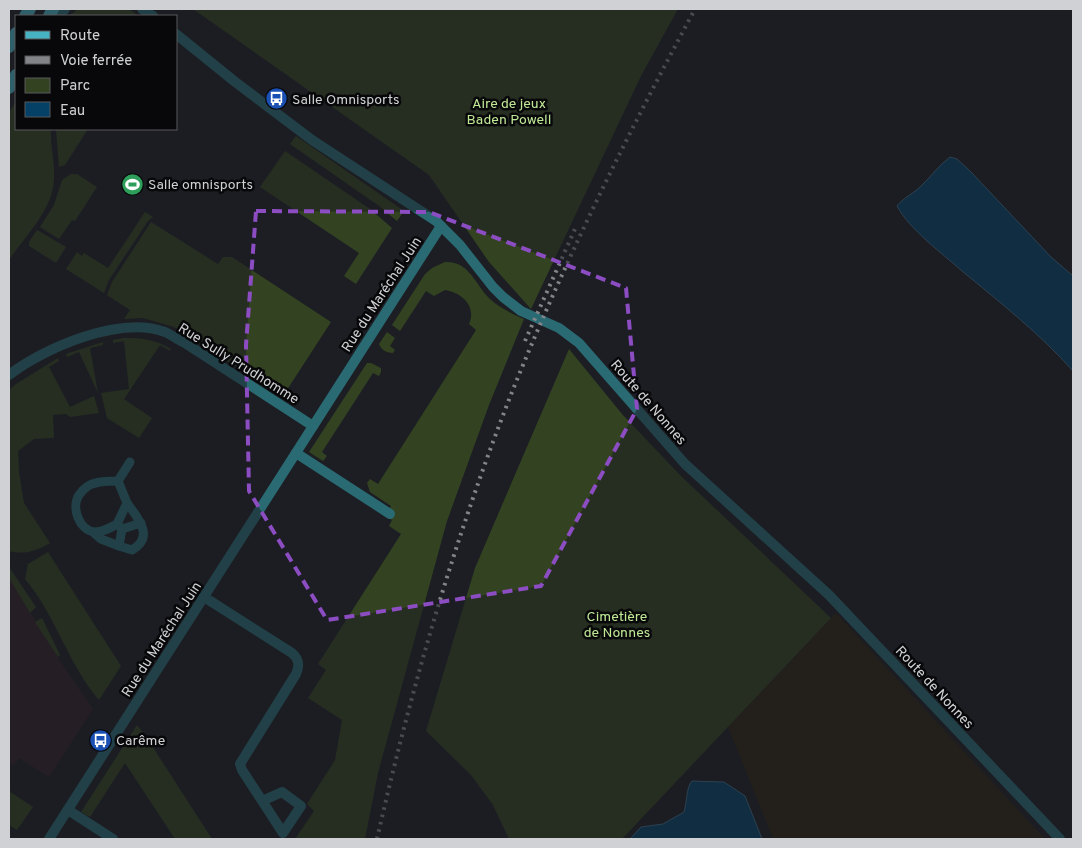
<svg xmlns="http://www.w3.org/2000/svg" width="1082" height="848" viewBox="0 0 1082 848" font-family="Overpass,sans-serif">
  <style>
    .industrial { fill: #2d2414 }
    .education { fill: #311f27 }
    .green { fill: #334322 }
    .water { fill: #054167; stroke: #426c88 }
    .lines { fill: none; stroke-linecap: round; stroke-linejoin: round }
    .pedestrian { stroke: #2a6a73; stroke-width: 9 }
    .minor { stroke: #2a6a73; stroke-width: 10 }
    .primary { stroke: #47b2c2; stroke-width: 12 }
    .rail { stroke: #838488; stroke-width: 4; stroke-dasharray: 2.5 5; stroke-linecap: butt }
    .marked { fill: none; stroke: #8c4dc3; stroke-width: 4; stroke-dasharray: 10 6; stroke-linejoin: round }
    .labels { text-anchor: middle; stroke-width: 5; stroke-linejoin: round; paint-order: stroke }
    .poi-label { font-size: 14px; fill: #d0d1d4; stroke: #08080a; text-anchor: start }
    .park-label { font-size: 14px; fill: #c0e996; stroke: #08080a }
    .street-label { font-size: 14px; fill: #d0d1d4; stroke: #08080a }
  </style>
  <rect width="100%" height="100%" fill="#1c1e23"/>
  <path class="industrial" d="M 836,613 L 1045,839 L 773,839 L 728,727 Z"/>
  <path class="education" d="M 9,578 L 60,661 L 93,709 L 49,777 L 19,758 L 14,766 L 9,763 Z"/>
  <g class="green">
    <path d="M 78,9 L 129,9 L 139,16 L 69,16 Z"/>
    <path d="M 193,9 L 678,9 L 641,76 L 531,309 L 489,262 L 429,175 Z"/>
    <path d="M 16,102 L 16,129 L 51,129 C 50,146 55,162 54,179 C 53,210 25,236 9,260 L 9,112 Z"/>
    <path d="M 56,129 L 88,129 L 65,165 L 59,167 Z"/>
    <path d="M 296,136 L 404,211 L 397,221 L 379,206 L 290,144 Z"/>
    <path d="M 285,151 L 370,209 L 392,228 L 356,284 L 344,276 L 359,253 L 260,187 Z"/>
    <path d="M 71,174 L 77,174 L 97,187 L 75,221 L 72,220 L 59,239 L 40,227 L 54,205 L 62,180 Z"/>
    <path d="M 145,212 L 153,217 L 148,221 L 109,280 L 104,293 L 66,269 L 77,252 L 82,256 L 84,253 L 108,268 Z"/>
    <path d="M 151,222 L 218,264 L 223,257 L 232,257 L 331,322 L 283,396 L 174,327 L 143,318 L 124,319 L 130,310 L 107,295 L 112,282 Z"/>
    <path d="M 37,230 L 66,247 L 56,263 L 29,246 L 29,242 Z"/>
    <path d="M 445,262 C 470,261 475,285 490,299 C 500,308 512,314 524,319 L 489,405 L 447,521 L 378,773 L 365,839 L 295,839 L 314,811 L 307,804 L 335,760 L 342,720 L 308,698 L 326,670 L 318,664 L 401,534 L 389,526 L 392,520 L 385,516 L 391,506 L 370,492 L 367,483 L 370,479 L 378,484 L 476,330 L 469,324 C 477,306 462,293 445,290 L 434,296 L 426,291 L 400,331 L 392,325 L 425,274 L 432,268 Z"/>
    <path d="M 387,332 L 395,338 L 390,346 L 395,350 L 393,353 C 387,353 381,350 379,344 Z"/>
    <path d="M 123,338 C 141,338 155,339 171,349 L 170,351 L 160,345 L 124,399 L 152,418 L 139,438 L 107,418 L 101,393 L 129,389 L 124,341 L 113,343 L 113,340 Z"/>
    <path d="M 103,342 L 103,345 L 90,348 L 98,393 L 79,352 L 67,357 L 66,354 Z"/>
    <path d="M 569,349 L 622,414 L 681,476 L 831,618 L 622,839 L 509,839 L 493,805 L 471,775 L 426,731 L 475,568 Z"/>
    <path d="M 58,358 L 59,361 L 49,367 L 70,407 L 94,396 L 99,413 L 70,417 L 66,414 L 53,415 L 54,438 L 34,439 L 18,451 L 19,472 L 24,503 L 50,543 C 37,551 24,555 9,551 L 9,390 L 16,384 Z"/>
    <path d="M 367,363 L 371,363 L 381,368 L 381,372 L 379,376 L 373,373 L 322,452 L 327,456 L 323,461 L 309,452 Z"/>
    <path d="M 48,552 L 121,666 L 99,700 C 68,664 56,616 25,579 L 28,564 Z"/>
    <path d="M 9,567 L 36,607 L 30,613 L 9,578 Z"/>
    <path d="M 42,618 L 60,655 L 58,657 L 35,622 Z"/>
    <path d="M 137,725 L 147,738 L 212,839 L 175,839 L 125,763 L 90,817 L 81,812 Z"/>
    <path d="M 9,791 L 33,807 L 17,830 L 9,825 Z"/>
  </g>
  <g class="water">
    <path d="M 950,157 L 957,159 L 970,171 L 1051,257 L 1073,276 L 1073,371 C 1040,334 1001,303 962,271 C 943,254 909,229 897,206 C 903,198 911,195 919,188 C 930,178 938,166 950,157 Z"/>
    <path d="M 692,781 L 724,782 L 745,796 L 762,839 L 630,839 L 641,827 L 663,824 L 684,812 C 687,802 686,788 692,781 Z"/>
  </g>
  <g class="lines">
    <g class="pedestrian">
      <path d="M 118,481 L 127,503 L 117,524 C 110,528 103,532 95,532 C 79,531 71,507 79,495 C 81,492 85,488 88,486 C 96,481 109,481 118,481 L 130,462"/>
      <path d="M 117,524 L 122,529 L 119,546 L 132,550 C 155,537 138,518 127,503"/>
      <path d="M 122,529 L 141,523"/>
      <path d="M 93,532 L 101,539 L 119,546"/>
    </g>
    <g class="minor">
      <path d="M 142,9 L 153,16"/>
      <path d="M 59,16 L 65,9"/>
      <path d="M 176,34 L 234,81 L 312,140 L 436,221 L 460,245 L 493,287 L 503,297 L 521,311 L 559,328 L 579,343 L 685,464 L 829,595 L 1060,839"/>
      <path d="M 9,375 C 44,348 120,315 165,332 C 172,335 178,340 185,343 L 313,426"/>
      <path d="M 296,453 L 390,514"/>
      <path d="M 204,597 L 292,653 C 299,659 300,665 296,674 L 240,764 L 242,770 L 283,833 L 301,806 L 282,792 L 262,801"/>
      <path d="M 68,810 L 113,839"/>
      <path d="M 49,839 L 441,226"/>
    </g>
    <g class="primary">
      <path d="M 25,16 L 30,9"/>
      <path d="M 49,16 L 53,9"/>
      <path d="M 9,47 L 16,33"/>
      <path d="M 9,88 L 16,75"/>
    </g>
    <g class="rail">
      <path d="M 525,341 L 575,229"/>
      <path d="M 377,839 C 411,689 454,541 510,397 C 563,264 627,135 695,9"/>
    </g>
  </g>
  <path d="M0 0H1082V848H0ZM 256,211 L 429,212 L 626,288 L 637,409 L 541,586 L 327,620 L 249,491 L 246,345 Z" fill="#1c1e23" fill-opacity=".55" fill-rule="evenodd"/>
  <path class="marked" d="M 256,211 L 429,212 L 626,288 L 637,409 L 541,586 L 327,620 L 249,491 L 246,345 Z"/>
  <defs>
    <symbol id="bus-disc" viewBox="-11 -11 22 22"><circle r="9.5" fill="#1a4fb4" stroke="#08080a"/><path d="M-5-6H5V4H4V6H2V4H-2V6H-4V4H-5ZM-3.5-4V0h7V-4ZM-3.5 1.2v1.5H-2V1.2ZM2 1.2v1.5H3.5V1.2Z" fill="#fff"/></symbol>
    <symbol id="stadium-disc" viewBox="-11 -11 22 22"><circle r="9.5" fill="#2e9e5b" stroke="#08080a"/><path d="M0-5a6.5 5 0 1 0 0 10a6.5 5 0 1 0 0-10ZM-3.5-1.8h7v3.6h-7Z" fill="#fff"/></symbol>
  </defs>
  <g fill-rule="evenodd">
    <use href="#bus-disc" x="264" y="86" width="25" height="25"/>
    <use href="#stadium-disc" x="120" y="172" width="25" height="25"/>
    <use href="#bus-disc" x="88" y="728" width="25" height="25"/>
  </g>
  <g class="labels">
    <g class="poi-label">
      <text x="292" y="104">Salle Omnisports</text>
      <text x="148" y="189">Salle omnisports</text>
      <text x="116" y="745">Carême</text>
    </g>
    <g class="park-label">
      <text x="509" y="108">Aire de jeux<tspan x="509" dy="16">Baden Powell</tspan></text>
      <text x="617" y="621">Cimetière<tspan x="617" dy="16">de Nonnes</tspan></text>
    </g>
    <g class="street-label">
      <text transform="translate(381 294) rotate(-57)" y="5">Rue du Maréchal Juin</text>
      <text transform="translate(239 363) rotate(32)" y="5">Rue Sully Prudhomme</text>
      <text transform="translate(649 402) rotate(49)" y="5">Route de Nonnes</text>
      <text transform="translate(161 639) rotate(-57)" y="5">Rue du Maréchal Juin</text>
      <text transform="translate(935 687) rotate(47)" y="5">Route de Nonnes</text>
    </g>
  </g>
  <rect width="1082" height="848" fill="none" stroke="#d0d1d4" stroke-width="20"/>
  <rect x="15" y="15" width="162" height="115" fill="#08080a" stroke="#58585b"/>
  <rect x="25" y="31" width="25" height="8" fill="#47b2c2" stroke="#58585b"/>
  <text x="60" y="40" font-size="15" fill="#d0d1d4">Route</text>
  <rect x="25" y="56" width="25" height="8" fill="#838488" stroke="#58585b"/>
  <text x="60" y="65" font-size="15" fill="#d0d1d4">Voie ferrée</text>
  <rect x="25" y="78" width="25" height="15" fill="#334322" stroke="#58585b"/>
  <text x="60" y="90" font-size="15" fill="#d0d1d4">Parc</text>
  <rect x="25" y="102" width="25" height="15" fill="#054167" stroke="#58585b"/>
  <text x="60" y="115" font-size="15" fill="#d0d1d4">Eau</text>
</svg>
